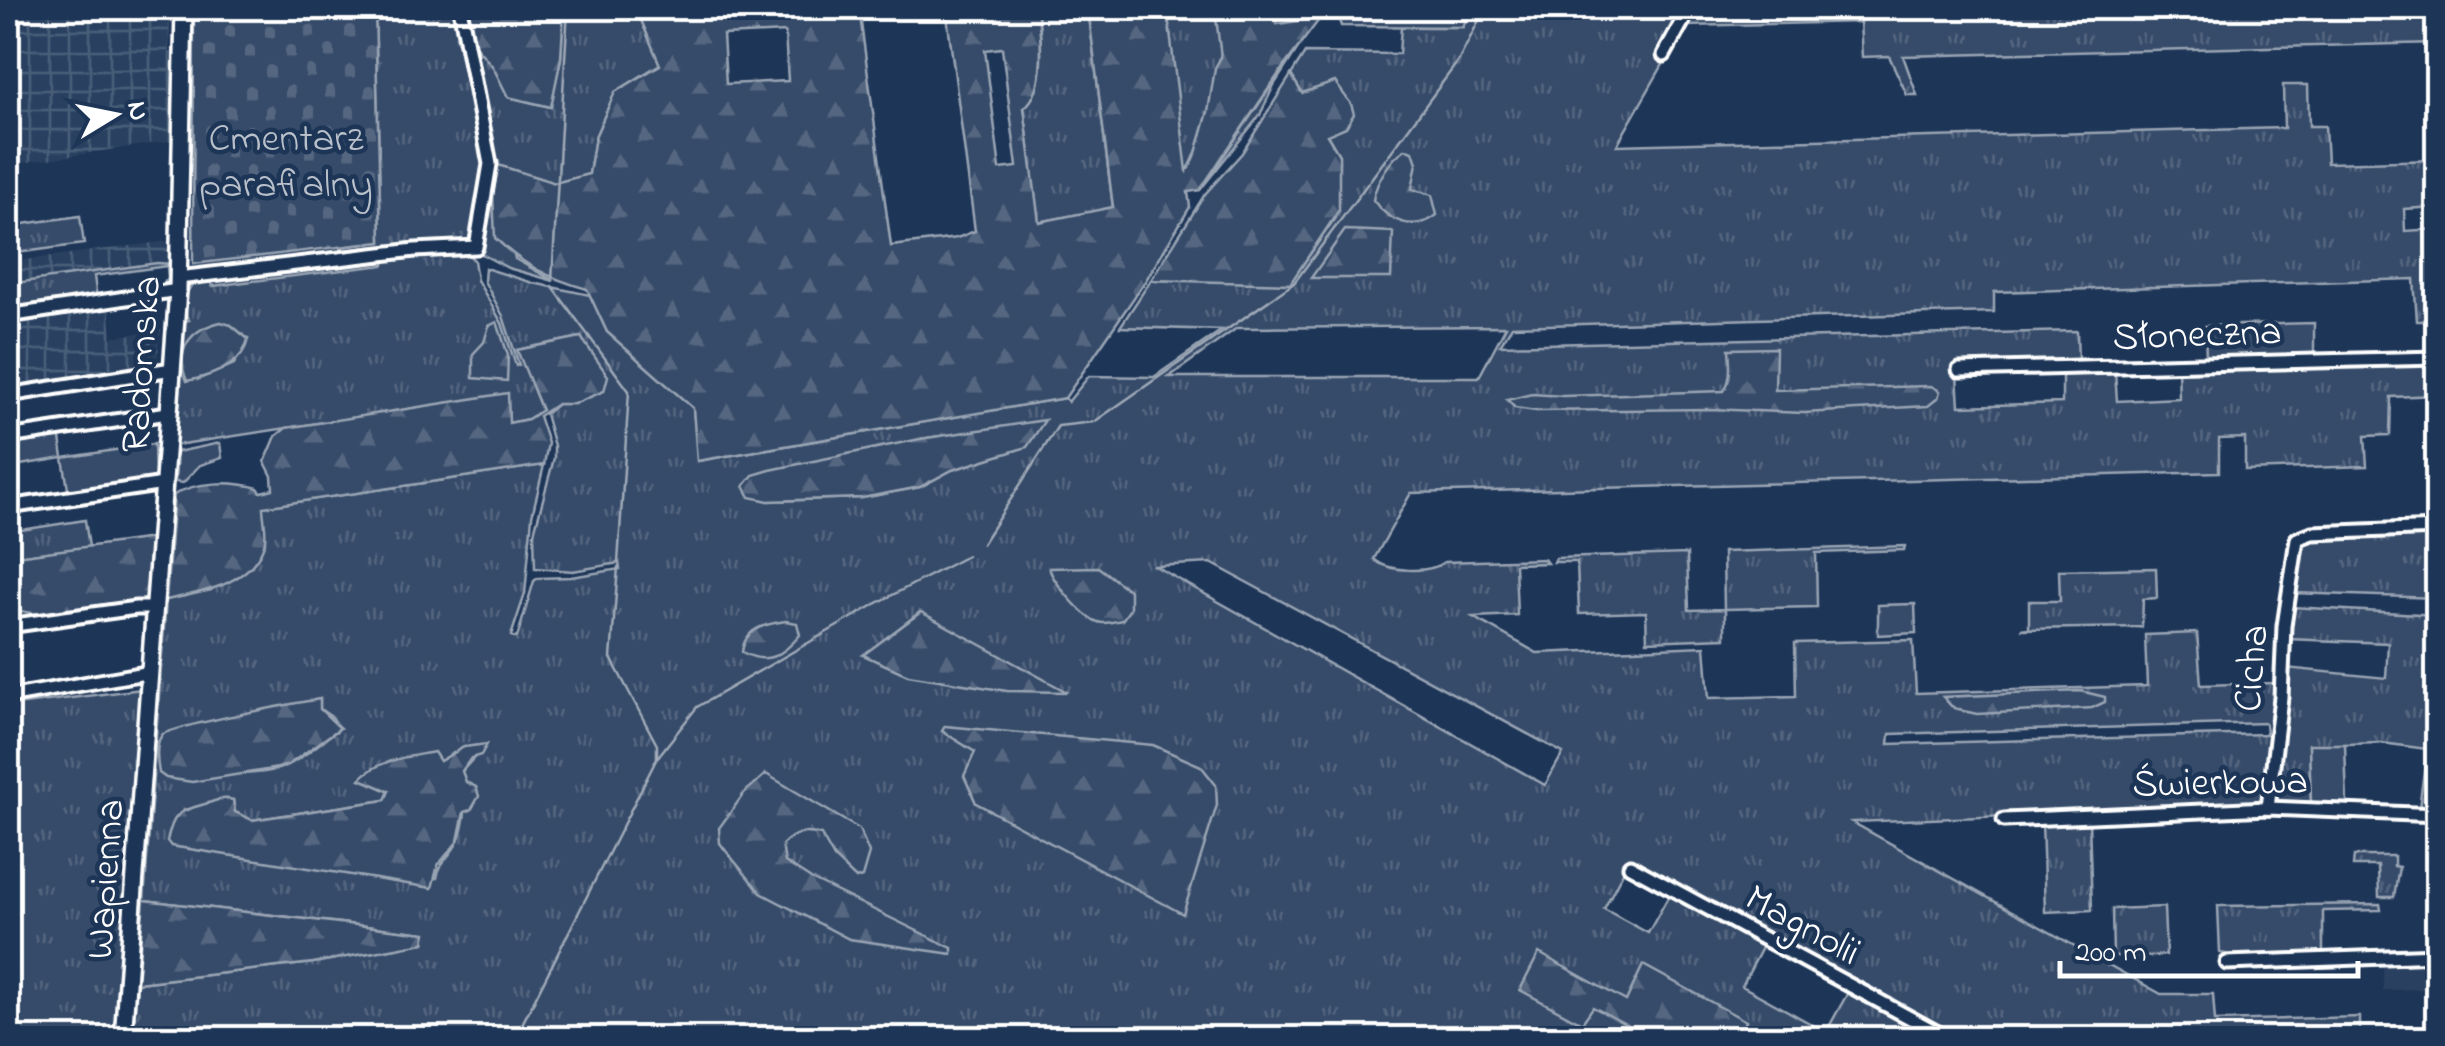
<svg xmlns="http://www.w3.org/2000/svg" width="2445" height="1046" viewBox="0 0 2445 1046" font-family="'Indie Flower',sans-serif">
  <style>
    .built { fill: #2a4161 }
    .industrial { fill: url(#industrial-grid) }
    .grass { fill: url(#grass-tufts); stroke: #9aa5b4; stroke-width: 2.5; fill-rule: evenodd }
    .forest { fill: url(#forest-firs); stroke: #9aa5b4; stroke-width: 2.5; fill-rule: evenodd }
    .cemetery { fill: url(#cemetery-stones); stroke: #9aa5b4; stroke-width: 2.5 }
    .garden { fill: #364b69; stroke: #9aa5b4; stroke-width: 2.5 }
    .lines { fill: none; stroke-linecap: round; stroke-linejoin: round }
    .stream { stroke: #a0aab8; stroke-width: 2.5 }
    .street-casing { stroke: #fff; stroke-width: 19 }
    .secondary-casing { stroke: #fff; stroke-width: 22 }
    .street { stroke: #1d3557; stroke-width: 11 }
    .secondary { stroke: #1d3557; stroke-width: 15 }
    .labels { text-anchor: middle; stroke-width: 9; stroke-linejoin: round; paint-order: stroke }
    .park-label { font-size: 40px; fill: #b9c0ca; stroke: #1d3557 }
    .street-label { font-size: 40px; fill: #fff; stroke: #1d3557 }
  </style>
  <defs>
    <pattern id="industrial-grid" width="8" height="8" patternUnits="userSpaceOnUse" patternTransform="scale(2.5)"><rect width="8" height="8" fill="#2a4161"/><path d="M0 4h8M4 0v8" fill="none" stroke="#4a5e79"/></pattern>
    <pattern id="grass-tufts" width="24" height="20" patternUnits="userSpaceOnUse" patternTransform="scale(2.5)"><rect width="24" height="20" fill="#364b69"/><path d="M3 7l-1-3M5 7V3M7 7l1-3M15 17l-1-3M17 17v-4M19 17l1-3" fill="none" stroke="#546680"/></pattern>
    <pattern id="forest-firs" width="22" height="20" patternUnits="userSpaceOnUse" patternTransform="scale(2.5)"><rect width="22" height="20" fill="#364b69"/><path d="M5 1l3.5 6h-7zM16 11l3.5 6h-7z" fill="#546680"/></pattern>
    <pattern id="cemetery-stones" width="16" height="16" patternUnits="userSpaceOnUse" patternTransform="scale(2.5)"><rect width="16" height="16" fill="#364b69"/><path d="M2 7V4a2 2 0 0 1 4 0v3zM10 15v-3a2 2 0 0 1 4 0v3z" fill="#546680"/></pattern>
  </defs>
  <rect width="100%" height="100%" fill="#1d3557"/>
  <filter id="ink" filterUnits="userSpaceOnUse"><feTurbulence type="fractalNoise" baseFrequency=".01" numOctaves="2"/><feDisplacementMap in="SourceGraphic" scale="20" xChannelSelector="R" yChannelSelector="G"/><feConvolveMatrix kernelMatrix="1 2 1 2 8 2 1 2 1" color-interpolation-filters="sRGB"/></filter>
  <g filter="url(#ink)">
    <path class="built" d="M 2437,959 L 2437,989 L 2383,990 L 2383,961 Z"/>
    <g class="industrial">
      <path d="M 8,8 L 170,8 L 169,52 L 173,52 L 173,132 L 170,141 L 8,165 Z"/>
      <path d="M 168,241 L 168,265 L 8,289 L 8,262 Z"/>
      <path d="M 109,305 L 112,337 L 161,330 L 156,369 L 13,391 L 8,359 L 8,321 Z"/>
    </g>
    <g class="grass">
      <path d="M 375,8 L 456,8 L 486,174 L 475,235 L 471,240 L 383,251 L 381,246 L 341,250 L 341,247 L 381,242 Z"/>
      <path d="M 564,8 L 636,8 L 660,64 L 615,92 L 595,137 L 589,174 L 555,183 L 497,165 L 515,259 L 554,281 L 508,268 L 478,252 L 493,167 L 472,42 L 493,66 L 508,97 L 550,107 L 561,58 Z"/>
      <path d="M 1037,8 L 1088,8 L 1113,208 L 1038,222 L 1024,107 C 1048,91 1041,34 1037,8 Z"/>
      <path d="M 1167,8 L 1234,8 L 1215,11 C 1217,25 1224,45 1220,58 C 1214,84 1201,154 1186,172 Z"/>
      <path d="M 1471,8 L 2437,8 L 2437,43 L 1903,56 L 1917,95 L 1907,95 L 1889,56 L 1862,57 L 1860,22 L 1685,26 L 1617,145 L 2284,128 L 2283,85 L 2308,85 L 2309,126 L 2325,126 L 2327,163 L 2437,160 L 2437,207 L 2404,209 L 2405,231 L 2437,229 L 2437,321 L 2417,321 L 2414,279 L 1994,292 L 1994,312 L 1512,326 L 1500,345 L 2077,331 L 2078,363 L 1957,375 L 1959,406 L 2062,403 L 2062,373 L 2115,372 L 2117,401 L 2179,398 L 2178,369 L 2437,360 L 2437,395 L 2391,397 L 2390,435 L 2365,436 L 2367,466 L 2245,470 L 2245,438 L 2219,439 L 2219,472 L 1411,493 L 1374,559 C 1387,572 1429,574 1444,562 L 1544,559 L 1547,563 L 1515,564 L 1517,615 L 1473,617 L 1537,653 L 1705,646 L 1709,698 L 1796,696 L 1795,643 L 1913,640 L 1916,693 L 2147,686 L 2145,635 L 2197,633 L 2201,685 L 2276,683 L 2267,772 L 2259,806 L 1852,822 L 2161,994 L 2213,994 L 2215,1021 L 2360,1017 L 2360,1038 L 1955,1038 L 1718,911 L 1625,868 L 1604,909 L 1648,933 L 1672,890 L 1765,942 L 1742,986 L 1826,1032 L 1850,989 L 1916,1025 L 1909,1038 L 133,1038 L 137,983 L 313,963 L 424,943 L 425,933 L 144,900 L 166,600 L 211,590 L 265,543 L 262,507 L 544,465 L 532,516 L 525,594 L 511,636 L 517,638 L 534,581 L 538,578 L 571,577 L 620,569 L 619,563 L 573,571 L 535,568 L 534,533 L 554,458 L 554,446 L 545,414 L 557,404 L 574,404 L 581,337 L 518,350 L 542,411 L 528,419 L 509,423 L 507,394 L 176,445 L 185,321 L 189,320 L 186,316 L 186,295 L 194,280 L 211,278 L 212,286 L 384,265 L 384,258 L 464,250 L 474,260 L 477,280 L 502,323 L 516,366 L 519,365 L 503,316 L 484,281 L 485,268 L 533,283 L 590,295 L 607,332 L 693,408 L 698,461 L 1065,398 L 1068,402 L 1089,376 L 1154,377 L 1222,330 L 1120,327 L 1151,280 L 1290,283 L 1335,218 L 1339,155 L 1291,75 L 1305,53 L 1399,54 L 1401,27 L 1463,27 ZM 231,325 L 248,339 L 234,364 L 199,379 ZM 1506,326 L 1479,377 L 1169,377 L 1237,328 ZM 1044,421 L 1026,447 L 952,470 L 920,487 L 862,498 L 768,501 L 920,439 ZM 1211,563 L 1563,753 L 1545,785 L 1155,566 ZM 920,612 L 1064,691 L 864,655 ZM 320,699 L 320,709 L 333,718 L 338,730 C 321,741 305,757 286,766 C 268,774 243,774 223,774 L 219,721 ZM 2265,723 L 2266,734 L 1889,744 L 1890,734 ZM 486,745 L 462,771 C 469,791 466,824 457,843 C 450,857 439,862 437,878 L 183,810 L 233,800 L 235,812 L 251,820 L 386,800 L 389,792 L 372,783 L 440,761 L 464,747 Z"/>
      <path d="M 1307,34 L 1274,85 L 1260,115 L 1200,190 Z"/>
      <path d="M 80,216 L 84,244 L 8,254 L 8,226 Z"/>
      <path d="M 157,263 L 172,264 L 171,280 L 164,282 L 168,279 L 167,266 L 94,276 L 97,299 L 8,313 L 8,284 Z"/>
      <path d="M 2314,323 L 2314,356 L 2206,360 L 2205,326 Z"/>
      <path d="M 59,432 L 63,458 L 8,467 L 8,442 Z"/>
      <path d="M 85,520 L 89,547 L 8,557 L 8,532 Z"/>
      <path d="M 2437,533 L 2437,598 L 2292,593 L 2300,548 L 2309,538 Z"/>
      <path d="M 1905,546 L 1904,550 L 1816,553 L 1817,607 L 1725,609 L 1725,638 L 1647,641 L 1646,612 L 1579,614 L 1577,562 L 1554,562 L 1556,558 L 1687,554 L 1689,610 L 1724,609 L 1723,552 Z"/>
      <path d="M 2156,568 L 2157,598 L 2143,599 L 2142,627 L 2021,629 L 2029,628 L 2029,601 L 2060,601 L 2059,570 Z"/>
      <path d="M 1915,604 L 1916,633 L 1878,635 L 1878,605 Z"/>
      <path d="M 2291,607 L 2437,615 L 2437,811 L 2419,808 L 2427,749 L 2382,743 L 2309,745 L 2311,802 L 2347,805 L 2279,807 L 2269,801 L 2286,668 L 2386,678 L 2388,643 L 2287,639 Z"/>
      <path d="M 142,689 L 115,1038 L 94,1038 L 94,1032 L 53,1038 L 8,1038 L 8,706 Z"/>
      <path d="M 2042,821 L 2051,824 L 2089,821 L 2092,910 L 2045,912 Z"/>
      <path d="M 2354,856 L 2394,856 L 2394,866 L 2399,867 L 2394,897 L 2379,897 L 2378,866 L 2353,866 Z"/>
      <path d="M 2380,904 L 2381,910 L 2323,911 L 2323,955 L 2249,958 L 2220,953 L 2218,906 Z"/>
      <path d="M 2164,907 L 2166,955 L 2125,958 L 2113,955 L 2112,909 Z"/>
    </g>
    <g class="forest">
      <path d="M 464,8 L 564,8 L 561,58 L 551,107 L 508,97 L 493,67 L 472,42 Z"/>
      <path d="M 636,8 L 859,8 L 891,246 L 957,238 L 975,231 L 946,8 L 1037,8 C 1041,35 1047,90 1024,108 L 1039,222 L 1113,207 L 1088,8 L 1167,8 L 1187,171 L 1194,160 L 1208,112 L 1215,68 L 1221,57 L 1215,10 L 1252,8 L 1257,14 L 1275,11 L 1277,24 L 1305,20 L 1303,8 L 1471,8 L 1463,27 L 1341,26 L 1337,14 L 1327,9 L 1282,69 L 1200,190 L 1188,192 L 1190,207 L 1146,280 L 1065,398 L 697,461 L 693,408 L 607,332 L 587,289 C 551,279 522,265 495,238 L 493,195 L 498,165 L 555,183 L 589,174 L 595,137 L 615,92 L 660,65 ZM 785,32 L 788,81 L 726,84 L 723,35 ZM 1002,48 L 1017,167 L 1000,169 L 985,50 Z"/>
      <path d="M 1533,8 L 1598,8 C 1577,20 1558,21 1534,20 L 1531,13 Z"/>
      <path d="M 1291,75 L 1302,93 L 1335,82 L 1351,104 L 1354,114 L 1346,127 L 1327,135 L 1339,155 L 1339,210 L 1290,284 L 1151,280 L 1205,194 L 1242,153 Z"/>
      <path d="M 1406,149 L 1413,151 L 1417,163 L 1412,189 L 1432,195 L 1437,215 C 1414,233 1388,221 1373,200 C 1376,182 1390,158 1406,149 Z"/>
      <path d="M 1345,230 L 1393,232 L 1391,278 L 1311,278 Z"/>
      <path d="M 221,322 L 231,325 L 248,339 C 243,366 212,376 187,381 C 174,350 190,329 221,322 Z"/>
      <path d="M 497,322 L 508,355 L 507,381 L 473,378 L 473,354 L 484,342 L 489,326 Z"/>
      <path d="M 581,337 L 608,376 L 604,391 L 574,404 L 557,404 L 539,416 L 548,443 L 544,465 L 263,507 C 263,518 268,534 264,545 C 250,585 202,592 166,600 L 174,495 C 195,481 233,481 258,488 L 261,492 L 273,489 L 272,476 L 265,462 L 276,436 L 286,428 L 508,393 L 509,423 L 528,419 L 542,410 L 517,350 Z"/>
      <path d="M 1776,348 L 1775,390 L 1931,386 L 1940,391 L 1938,398 L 1928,406 L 1804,413 L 1710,409 L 1536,411 L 1515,408 L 1507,400 L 1532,394 L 1563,396 L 1724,391 C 1732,379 1730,363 1729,349 Z"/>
      <path d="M 1045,420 L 1027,447 L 952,470 L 920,487 L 862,498 L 768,501 L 750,497 L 744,486 L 753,475 L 770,470 L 920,439 Z"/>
      <path d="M 153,538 L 148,599 L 50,616 L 8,609 L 8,557 Z"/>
      <path d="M 1098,567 L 1130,591 L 1130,609 L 1122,620 C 1115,621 1105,625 1098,622 C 1083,617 1054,583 1049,568 Z"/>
      <path d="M 921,612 L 1067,692 L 1007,691 L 908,675 L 863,655 Z"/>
      <path d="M 786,621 L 797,623 L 800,635 C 783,655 767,666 742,652 C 745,628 765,624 786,621 Z"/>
      <path d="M 2080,691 L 2105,697 L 2105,702 L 2092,708 L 1977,714 L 1954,709 L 1943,697 Z"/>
      <path d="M 320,699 L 320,709 L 340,728 L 288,765 L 278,768 L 192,782 L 166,778 L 159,773 C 157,762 155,744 162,735 C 168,727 301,702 320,699 Z"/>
      <path d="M 945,726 L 1153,745 L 1201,766 L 1216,785 L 1217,805 L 1183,914 L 976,803 L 964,776 L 975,752 L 942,731 Z"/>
      <path d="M 487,744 L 481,755 L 471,758 L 462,771 L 466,782 L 476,787 L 479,796 L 471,810 L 464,812 L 458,841 L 438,865 L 432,888 L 171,846 L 167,841 C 174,810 180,812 208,803 C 218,800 223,797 233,800 L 235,812 L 252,820 L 385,800 L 389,791 L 360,779 C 379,759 408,757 434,752 L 440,761 L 464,747 Z"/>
      <path d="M 766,774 L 859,829 L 869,853 L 862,877 L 856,879 L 834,858 L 821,835 C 804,831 794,832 782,845 L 785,862 L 811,879 L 952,948 L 952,954 L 849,939 L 761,893 L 726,851 L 720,843 L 719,828 L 745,792 Z"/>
      <path d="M 144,900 L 425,933 L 426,933 L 424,943 L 313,963 L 137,983 Z"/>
      <path d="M 1539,953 L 1626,1001 L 1643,965 L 1746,1021 L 1738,1038 L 1652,1038 L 1593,1007 L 1582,1023 L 1520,990 Z"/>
    </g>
    <path class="cemetery" d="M 194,8 L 375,8 L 381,242 L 193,264 Z"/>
    <g class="garden">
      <path d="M 220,443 L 222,458 L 200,465 L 183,483 L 175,482 L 177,452 Z"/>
      <path d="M 154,444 L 155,482 L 69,495 L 63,458 Z"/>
      <path d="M 2309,744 L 2345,744 L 2347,803 L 2311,802 Z"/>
    </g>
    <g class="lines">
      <g class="stream">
        <path d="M 552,280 L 568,8"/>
        <path d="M 552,286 L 629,391 L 618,563"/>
        <path d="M 982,544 L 1058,426 L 1094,422 L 1294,283 L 1459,60 L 1485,8"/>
        <path d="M 657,758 L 697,707 L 881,601 L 967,556"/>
        <path d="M 515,1038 L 657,758 L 657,745 L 611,658 L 618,567"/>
      </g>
      <defs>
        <g id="street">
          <path d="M 1664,55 L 1690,8"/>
          <path d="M 178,278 L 415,250 L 476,247 L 490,164 L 460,8"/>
          <path d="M 8,316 L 178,290"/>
          <path d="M 1959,370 L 2438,358"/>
          <path d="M 8,395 L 172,369"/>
          <path d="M 8,437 L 168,413"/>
          <path d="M 8,507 L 164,484"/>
          <path d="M 8,626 L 136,608 L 155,608"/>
          <path d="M 8,697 L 151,672"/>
          <path d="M 2268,808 L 2281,697 L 2284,626 L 2297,539 L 2312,533 L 2438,528"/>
          <path d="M 2004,820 L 2268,808 L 2438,815"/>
          <path d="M 1630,866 L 1947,1038"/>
          <path d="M 2227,963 L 2438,955"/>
        </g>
        <path id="secondary" d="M 123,1038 L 178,290 L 184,8"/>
      </defs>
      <use href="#street" class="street-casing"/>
      <use href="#secondary" class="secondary-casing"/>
      <use href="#street" class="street"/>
      <use href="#secondary" class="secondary"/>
    </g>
  </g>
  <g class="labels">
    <g class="park-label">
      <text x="286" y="150">Cmentarz<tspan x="286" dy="46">parafialny</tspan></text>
    </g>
    <g class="street-label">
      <text transform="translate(2197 332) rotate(-2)" y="14">Słoneczna</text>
      <text transform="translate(139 364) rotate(-86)" y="14">Radomska</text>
      <text transform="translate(2249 668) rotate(-85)" y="14">Cicha</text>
      <text transform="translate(2220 780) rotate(-1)" y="14">Świerkowa</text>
      <text transform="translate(103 879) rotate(-86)" y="14">Wapienna</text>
      <text transform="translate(1804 923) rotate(29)" y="14">Magnolii</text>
    </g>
  </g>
  <rect width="2445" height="1046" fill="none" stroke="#1d3557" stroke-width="40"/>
  <rect x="20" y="20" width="2405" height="1006" fill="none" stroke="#fff" stroke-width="4" filter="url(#ink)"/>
  <g transform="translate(115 115) rotate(80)" stroke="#1d3557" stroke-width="8" paint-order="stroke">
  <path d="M0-8L18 38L0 25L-18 38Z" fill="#ffffff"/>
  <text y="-15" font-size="28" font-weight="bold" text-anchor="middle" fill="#ffffff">N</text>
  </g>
  <path d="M2060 961v15h298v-15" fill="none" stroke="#ffffff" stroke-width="5"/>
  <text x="2075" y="961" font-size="30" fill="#ffffff" stroke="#1d3557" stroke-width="8" paint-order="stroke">200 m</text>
</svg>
